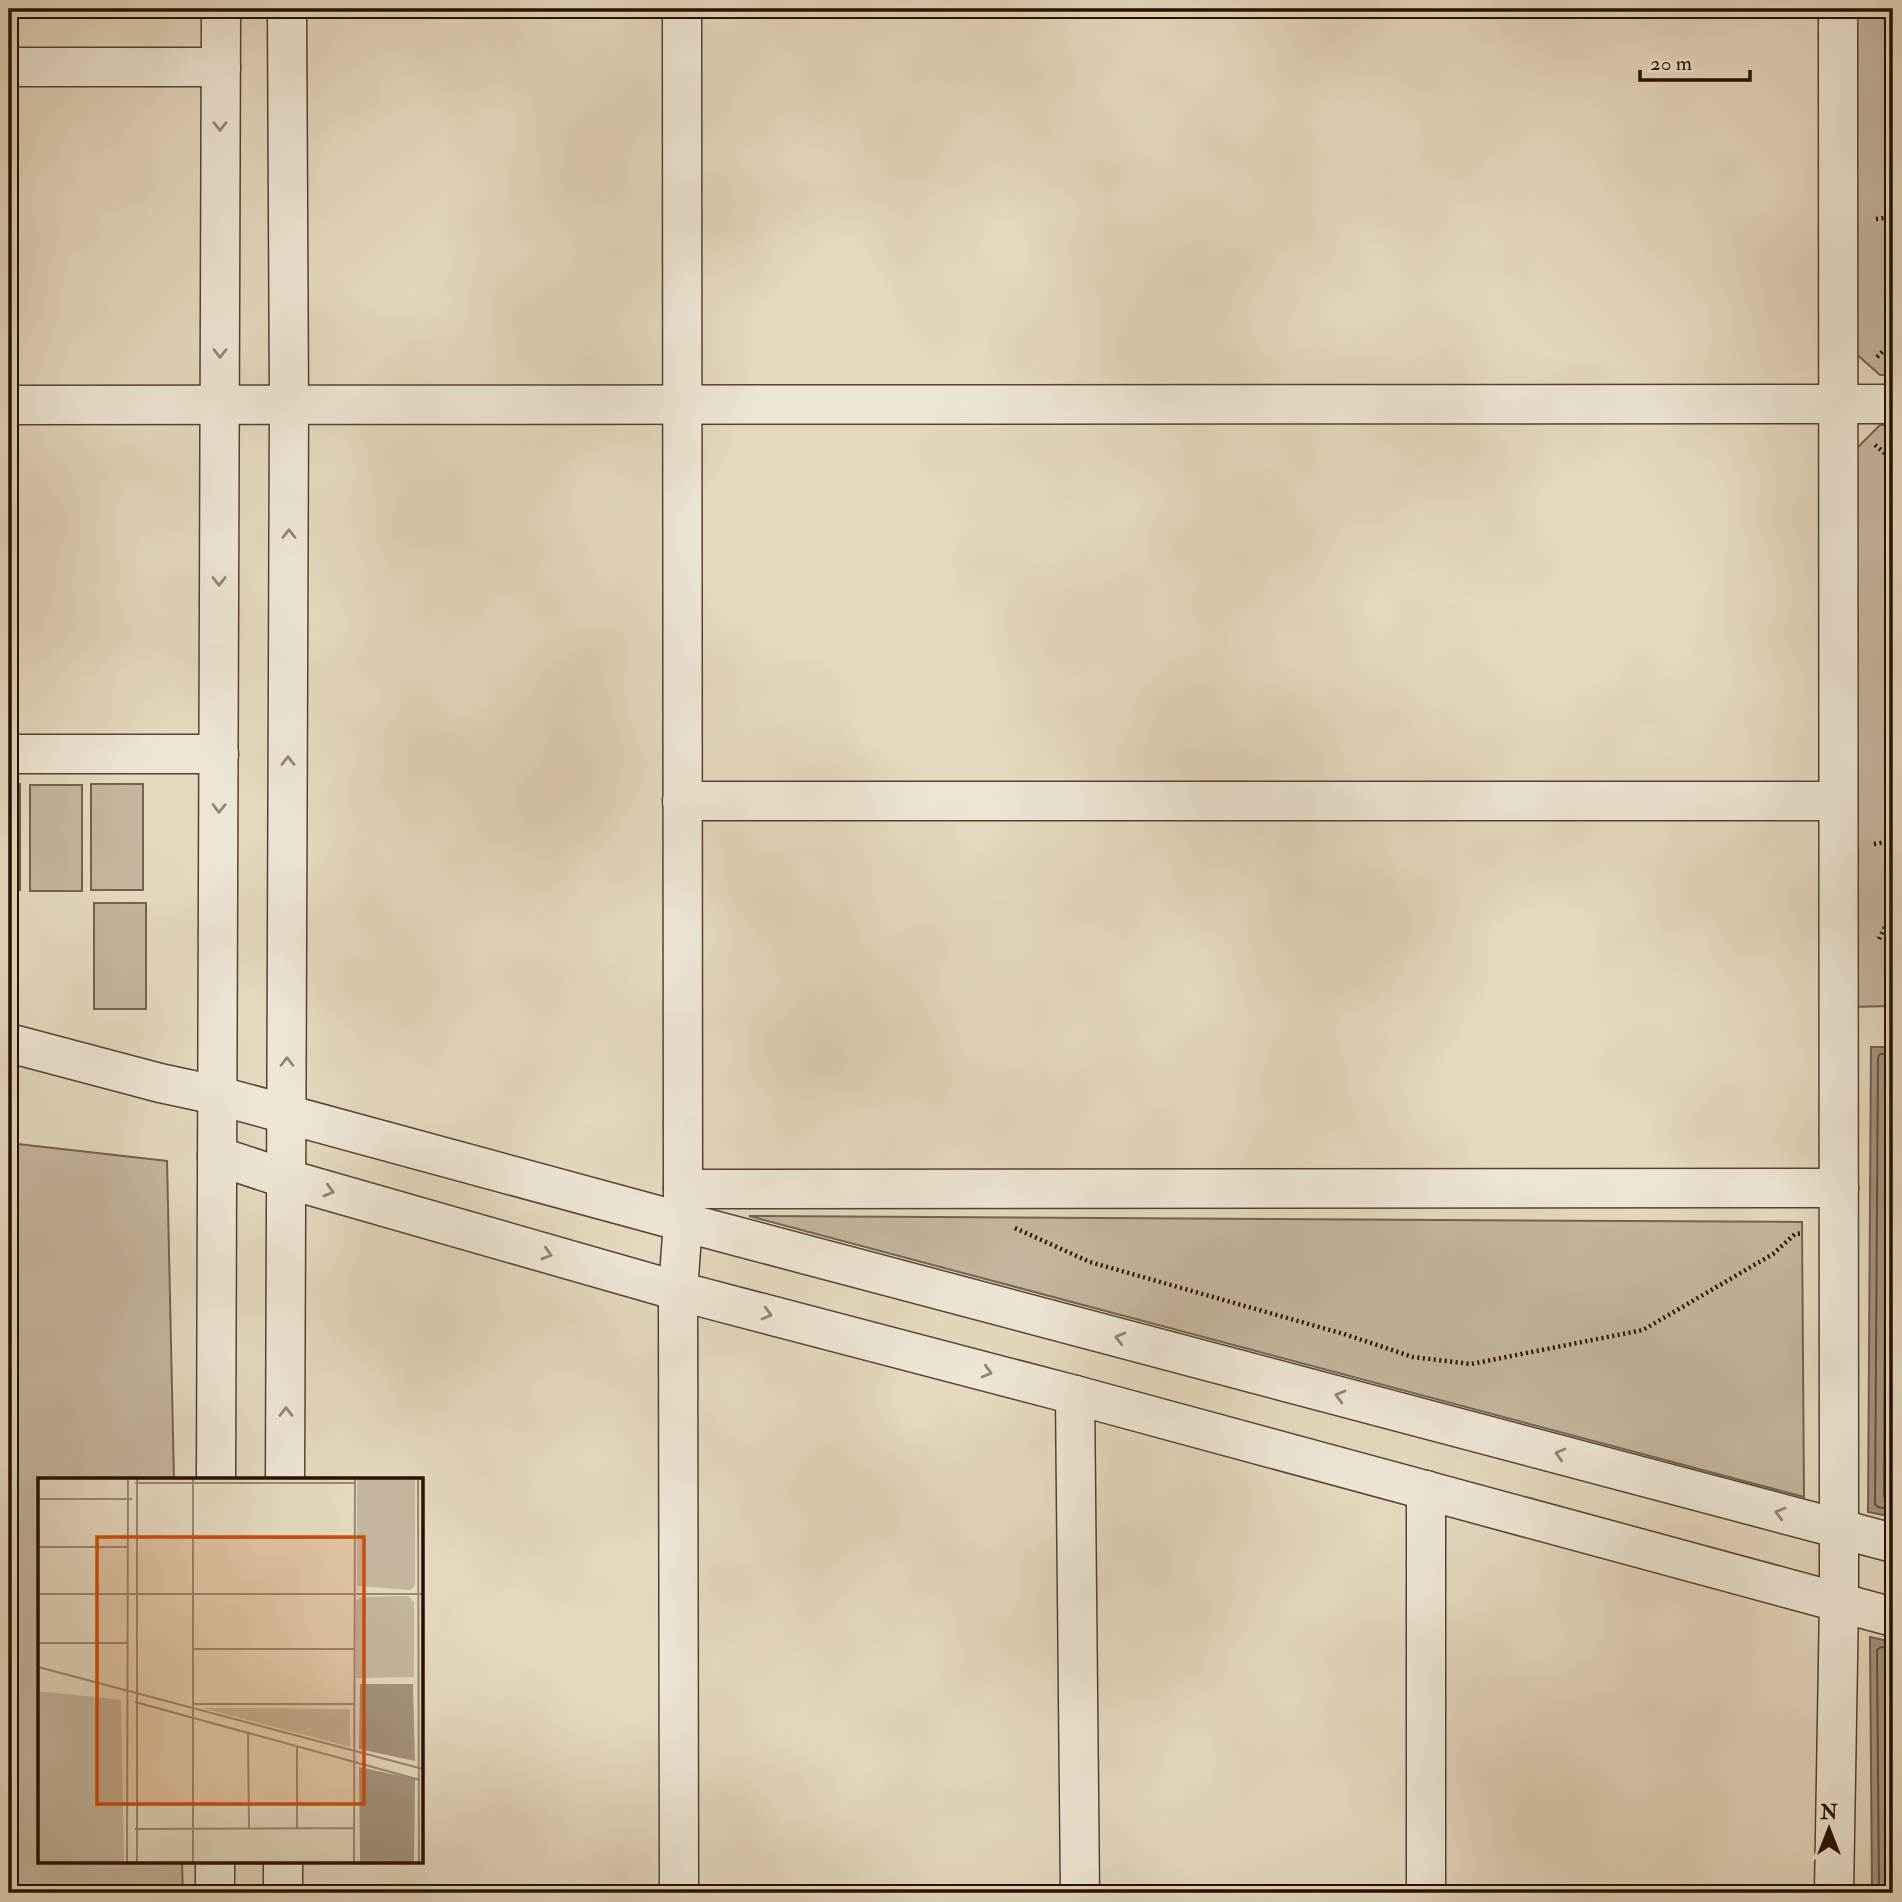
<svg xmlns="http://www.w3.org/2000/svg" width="1902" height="1902" viewBox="0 0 1902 1902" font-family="'IM FELL Double Pica',serif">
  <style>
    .green { fill: #c4b69e; stroke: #766250; stroke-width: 2 }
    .water { fill: #a4947e; stroke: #735e4d; stroke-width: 2 }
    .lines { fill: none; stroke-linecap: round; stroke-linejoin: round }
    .shore { stroke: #665140; stroke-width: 2 }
    .minor-casing { stroke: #584132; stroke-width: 41 }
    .path { stroke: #290e03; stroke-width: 4.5; stroke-dasharray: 2 3.5; stroke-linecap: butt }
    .minor { stroke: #ede6d5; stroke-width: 38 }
    .oneway { stroke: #958576 }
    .inset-road { fill: none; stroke: #998873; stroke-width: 2 }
    .view { fill: #cb4e0b; fill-opacity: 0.15; stroke: #cb4e0b; stroke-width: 3.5 }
    .inset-edge { fill: none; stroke: #290e03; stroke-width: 3.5 }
  </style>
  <rect width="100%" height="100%" fill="#e4d9be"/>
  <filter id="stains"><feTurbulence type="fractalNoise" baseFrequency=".00286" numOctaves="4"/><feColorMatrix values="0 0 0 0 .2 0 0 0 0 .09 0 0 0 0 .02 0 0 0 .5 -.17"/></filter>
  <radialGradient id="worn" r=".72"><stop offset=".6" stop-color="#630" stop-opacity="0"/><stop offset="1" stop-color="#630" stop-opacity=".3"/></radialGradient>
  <g class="green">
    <path d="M 1854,9 L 1893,9 L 1893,375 L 1880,375 L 1853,351 Z"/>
    <path d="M 1880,425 L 1893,425 L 1893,1006 L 1849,1007 L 1847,458 Z"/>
    <rect x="9" y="784" width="11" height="106"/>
    <rect x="91" y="784" width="52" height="106"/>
    <rect x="30" y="785" width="52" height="106"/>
    <rect x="94" y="903" width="52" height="106"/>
    <path d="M 9,1143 L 167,1161 L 174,1480 L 40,1480 L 40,1862 L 182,1862 L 183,1893 L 9,1893 Z"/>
    <path d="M 749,1216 L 1802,1222 L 1804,1497 Z"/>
  </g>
  <g class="water">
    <path d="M 1871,1047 L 1893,1047 L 1893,1517 L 1868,1512 Z"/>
    <path d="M 1870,1637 L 1893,1642 L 1893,1893 L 1872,1893 Z"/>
  </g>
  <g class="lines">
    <g class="shore">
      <path d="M 1893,1054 L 1880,1054 L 1878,1058 L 1875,1504 L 1878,1507 L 1893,1510"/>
      <path d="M 1893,1063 L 1888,1063 L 1886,1066 L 1884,1496 L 1886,1500 L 1893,1501"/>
      <path d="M 1879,1893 L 1877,1650 L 1881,1647 L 1893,1648"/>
      <path d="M 1888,1893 L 1886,1661 L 1888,1658 L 1893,1657"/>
    </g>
    <defs>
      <g id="minor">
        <path d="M 9,67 L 221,67"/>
        <path d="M 9,405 L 1893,404"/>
        <path d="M 9,754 L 219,754"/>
        <path d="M 682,801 L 1838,801"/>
        <path d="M 9,1043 L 160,1083 L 216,1095 L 683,1222 L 1893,1543"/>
        <path d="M 217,1156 L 287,1179 L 678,1291 L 1075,1395 L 1893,1617"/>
        <path d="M 683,1189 L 1839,1188"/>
        <path d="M 1075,1395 L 1080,1893"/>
        <path d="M 216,1480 L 221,9"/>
        <path d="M 285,1480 L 289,405 L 287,9"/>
        <path d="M 1426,1490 L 1426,1893"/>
        <path d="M 215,1893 L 215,1862"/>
        <path d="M 283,1893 L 283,1862"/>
        <path d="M 679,1893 L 678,1291 L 683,1222 L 682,9"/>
        <path d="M 1834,1893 L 1839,1602 L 1838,9"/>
      </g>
    </defs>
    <use href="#minor" class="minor-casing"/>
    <g class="path">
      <path d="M 1876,219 L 1893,217"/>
      <path d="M 1877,357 L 1893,342"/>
      <path d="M 1875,445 L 1893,460"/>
      <path d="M 1874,844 L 1893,841"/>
      <path d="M 1879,939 L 1893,911"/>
      <path d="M 1015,1228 L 1090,1262 L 1344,1334 L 1413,1357 L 1471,1364 L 1643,1330 L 1773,1254 L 1795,1234 L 1803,1233"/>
    </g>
    <use href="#minor" class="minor"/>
  </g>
  <defs><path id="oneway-chevron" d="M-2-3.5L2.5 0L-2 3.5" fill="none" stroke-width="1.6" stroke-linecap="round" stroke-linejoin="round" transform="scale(1.75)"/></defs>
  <g class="oneway">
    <use href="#oneway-chevron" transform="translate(220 126) rotate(90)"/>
    <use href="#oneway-chevron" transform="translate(220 353) rotate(90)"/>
    <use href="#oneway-chevron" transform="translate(289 534) rotate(-90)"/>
    <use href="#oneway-chevron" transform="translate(219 581) rotate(90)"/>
    <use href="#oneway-chevron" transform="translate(288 761) rotate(-90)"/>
    <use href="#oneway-chevron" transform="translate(219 808) rotate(91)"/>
    <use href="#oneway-chevron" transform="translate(287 1062) rotate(-90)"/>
    <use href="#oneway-chevron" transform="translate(329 1191) rotate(16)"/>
    <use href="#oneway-chevron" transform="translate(547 1254) rotate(16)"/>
    <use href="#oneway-chevron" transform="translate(767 1314) rotate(15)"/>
    <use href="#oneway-chevron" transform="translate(1120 1338) rotate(-165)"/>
    <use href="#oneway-chevron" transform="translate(987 1372) rotate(15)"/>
    <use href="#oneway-chevron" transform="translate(1340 1396) rotate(-165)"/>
    <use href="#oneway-chevron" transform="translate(286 1412) rotate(-90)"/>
    <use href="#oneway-chevron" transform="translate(1560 1454) rotate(-165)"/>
    <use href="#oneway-chevron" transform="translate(1780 1513) rotate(-165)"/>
  </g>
  <g transform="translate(38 1478)">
    <rect width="385" height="385" fill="#e4d9be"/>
    <path d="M 319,1 L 377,1 L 377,107 L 373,112 L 319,108 ZM 370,118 L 376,124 L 376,199 L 318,200 L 318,123 L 323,119 ZM 0,213 L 83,222 L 86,384 L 0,384 ZM 164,230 L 312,231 L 312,269 Z" fill="#c4b69e"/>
    <path d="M 322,206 L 375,206 L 377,283 L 321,271 ZM 321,289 L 377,301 L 376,384 L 322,384 Z" fill="#a4947e"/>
    <path class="inset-road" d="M 380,1 L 381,384M 97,5 L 317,5M 0,21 L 94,21M 155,60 L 317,60M 0,69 L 90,69M 0,116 L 385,116M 0,165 L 90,165M 155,171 L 317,171M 0,189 L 385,291M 97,224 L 382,302M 155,226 L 317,226M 210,255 L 211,351M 259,268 L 259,351M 97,351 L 316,350M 89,384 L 90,1M 99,384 L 99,1M 155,384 L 155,1M 316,384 L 317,1"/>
    <path class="view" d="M 59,59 L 326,59 L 326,326 L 59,326 Z"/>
    <rect width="385" height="385" class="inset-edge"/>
  </g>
  <rect width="1902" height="1902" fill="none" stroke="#e4d9be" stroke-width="35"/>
  <rect x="10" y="10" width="1881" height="1881" fill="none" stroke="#290e03" stroke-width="3.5"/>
  <rect x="18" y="18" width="1867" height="1867" fill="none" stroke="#290e03" stroke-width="2"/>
  <g transform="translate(1829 1829)" stroke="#ede6d5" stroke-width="5" paint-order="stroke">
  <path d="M0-5L12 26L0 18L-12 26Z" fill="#290e03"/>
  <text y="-10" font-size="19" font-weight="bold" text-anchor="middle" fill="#290e03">N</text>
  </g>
  <path d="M1640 70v10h110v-10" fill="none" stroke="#290e03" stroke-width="3.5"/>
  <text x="1650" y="70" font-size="21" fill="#290e03" stroke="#ede6d5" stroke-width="5" paint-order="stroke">20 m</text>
  <rect width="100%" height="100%" filter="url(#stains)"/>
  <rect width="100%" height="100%" fill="url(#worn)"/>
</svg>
